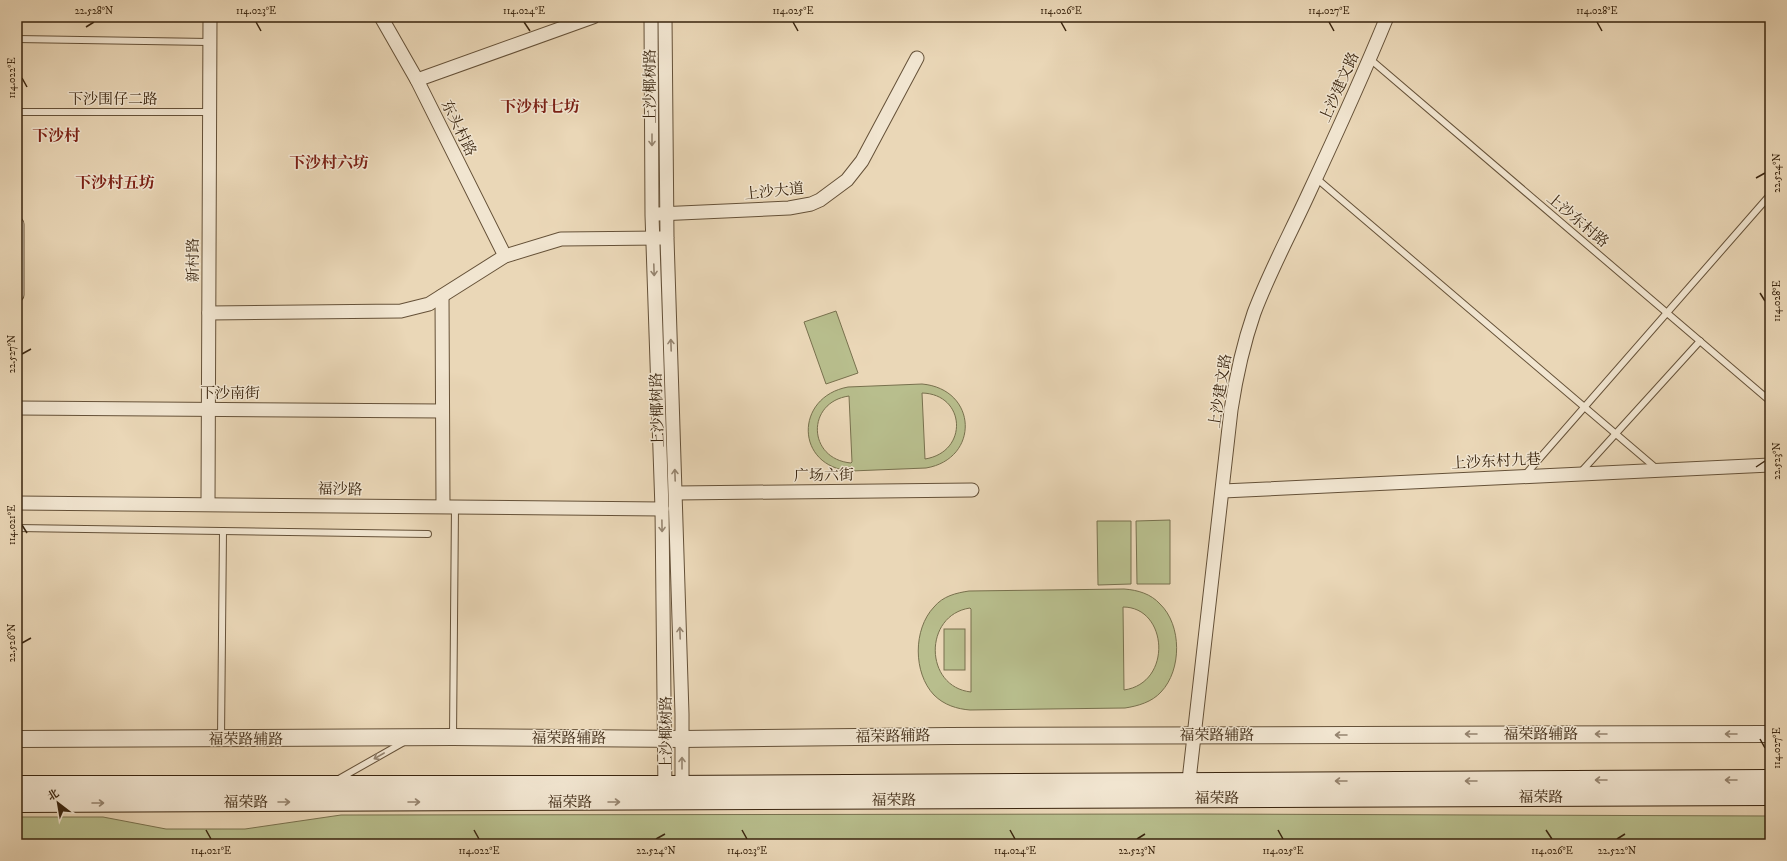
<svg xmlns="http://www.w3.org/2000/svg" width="1787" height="861" viewBox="0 0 1787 861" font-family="'IM FELL DW Pica','Noto Serif SC',serif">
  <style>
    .green { fill: #b8be8d; stroke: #78714e; fill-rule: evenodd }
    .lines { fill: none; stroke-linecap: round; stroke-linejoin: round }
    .service-casing { stroke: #655138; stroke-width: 8 }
    .minor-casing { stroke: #655138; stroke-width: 15 }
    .tertiary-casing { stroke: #655138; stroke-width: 18 }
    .secondary-casing { stroke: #39240e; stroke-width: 20 }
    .service { stroke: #f1e5d0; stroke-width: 6 }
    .minor { stroke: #f1e5d0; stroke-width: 13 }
    .tertiary { stroke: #f1e5d0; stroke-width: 16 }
    .secondary { stroke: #f1e5d0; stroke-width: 18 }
    .oneway { stroke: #95846f }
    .ticks { fill: none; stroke: #39240e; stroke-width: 1.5 }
    .labels { text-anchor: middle; stroke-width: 3; stroke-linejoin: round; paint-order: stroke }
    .street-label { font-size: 15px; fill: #39240e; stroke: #f1e5d0 }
    .neighbourhood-label { font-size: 16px; font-weight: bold; fill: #7a1f14; stroke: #f1e5d0 }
    .neatline { fill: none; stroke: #39240e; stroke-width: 1.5 }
    .ticks-label { font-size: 10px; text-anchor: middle; fill: #39240e }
  </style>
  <rect width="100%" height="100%" fill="#ead7b7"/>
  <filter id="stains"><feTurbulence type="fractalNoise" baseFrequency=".005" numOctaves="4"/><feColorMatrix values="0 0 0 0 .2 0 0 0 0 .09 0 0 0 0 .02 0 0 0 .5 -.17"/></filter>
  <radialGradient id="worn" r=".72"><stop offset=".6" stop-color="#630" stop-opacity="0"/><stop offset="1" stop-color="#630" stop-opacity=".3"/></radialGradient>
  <g class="green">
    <path d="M 836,311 L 858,373 L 826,384 L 804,322 Z"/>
    <path d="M 922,384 C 978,389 980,459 926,468 L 851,471 C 795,467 794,397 848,387 ZM 922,393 C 966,394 969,452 925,459 ZM 849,396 L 852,462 L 851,463 C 807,459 806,402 849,396 Z"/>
    <path d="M 1170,520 L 1170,584 L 1137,584 L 1136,521 Z"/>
    <path d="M 1097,521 L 1131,521 L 1131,584 L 1098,585 Z"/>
    <path d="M 1124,589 C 1138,590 1151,594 1160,604 C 1182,625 1182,670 1161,692 C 1152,702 1138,706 1125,708 L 970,710 C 957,709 944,705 934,695 C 913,673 913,629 934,607 C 943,596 956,593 969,591 ZM 1123,607 C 1168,607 1173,683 1124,690 ZM 970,608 L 971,609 L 971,692 C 924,687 923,615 970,608 Z"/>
    <rect x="944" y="629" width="21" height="41"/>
    <path d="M 1197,814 L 1770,816 L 1770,844 L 17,844 L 17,817 L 103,817 L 166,829 L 245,829 L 341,815 Z"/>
  </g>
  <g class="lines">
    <defs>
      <g id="service">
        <path d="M 17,39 L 209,42"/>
        <path d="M 1370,59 L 1770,401"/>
        <path d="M 17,112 L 209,112"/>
        <path d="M 1316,178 L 1657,469"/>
        <path d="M 1580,473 L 1700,341"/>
        <path d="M 1525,475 L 1770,195"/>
        <path d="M 17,528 L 428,534"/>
        <path d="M 221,737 L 223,531"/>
        <path d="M 453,737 L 455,506"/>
        <path d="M 337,780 L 404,742"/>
      </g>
      <g id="minor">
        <path d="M 381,17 L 417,80 L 505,256"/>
        <path d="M 651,17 L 652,215 L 662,509 L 665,793"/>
        <path d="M 665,17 L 667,238 L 682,714 L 682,794"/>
        <path d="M 417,80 L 593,17"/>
        <path d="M 658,214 L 789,208 L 811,204 L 820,200 L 847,180 L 862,161 L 917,58"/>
        <path d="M 17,224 L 17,295"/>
        <path d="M 442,296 L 443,506"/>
        <path d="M 209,313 L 401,311 L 429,304 L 505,256 L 561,239 L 661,238"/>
        <path d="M 17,408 L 442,411"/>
        <path d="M 1223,491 L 1770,465"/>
        <path d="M 676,493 L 972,490"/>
        <path d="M 17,503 L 662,509"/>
        <path d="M 208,503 L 210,17"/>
        <path d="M 1188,789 L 1231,410 C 1236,377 1243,345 1254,313 C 1269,273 1289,236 1307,197 C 1335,137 1362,78 1387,17"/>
      </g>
      <path id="tertiary" d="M 17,739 L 453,737 L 682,739 L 949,736 L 1770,734"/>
      <g id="secondary">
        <path d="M 17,785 L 665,785 L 1770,779"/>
        <path d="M 17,803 L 1770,796"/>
      </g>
    </defs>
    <use href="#service" class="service-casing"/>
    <use href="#minor" class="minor-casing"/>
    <use href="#tertiary" class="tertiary-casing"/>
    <use href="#secondary" class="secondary-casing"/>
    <use href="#service" class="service"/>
    <use href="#minor" class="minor"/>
    <use href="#tertiary" class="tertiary"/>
    <use href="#secondary" class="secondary"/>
  </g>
  <defs><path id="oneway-shaft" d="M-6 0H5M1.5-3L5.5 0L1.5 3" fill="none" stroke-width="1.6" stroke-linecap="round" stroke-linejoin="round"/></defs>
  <g class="oneway">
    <use href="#oneway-shaft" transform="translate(652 140) rotate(90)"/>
    <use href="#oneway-shaft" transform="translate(654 270) rotate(88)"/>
    <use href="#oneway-shaft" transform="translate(671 345) rotate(-92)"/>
    <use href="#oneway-shaft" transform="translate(675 475) rotate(-92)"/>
    <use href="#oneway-shaft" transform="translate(662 526) rotate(89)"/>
    <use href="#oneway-shaft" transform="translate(680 633) rotate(-92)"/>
    <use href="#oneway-shaft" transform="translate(1471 734) rotate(180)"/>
    <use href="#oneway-shaft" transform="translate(1601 734) rotate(180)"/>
    <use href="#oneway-shaft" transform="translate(1731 734) rotate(180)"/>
    <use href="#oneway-shaft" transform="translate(1341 735) rotate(180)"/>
    <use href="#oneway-shaft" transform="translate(379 756) rotate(150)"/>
    <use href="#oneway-shaft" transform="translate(682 763) rotate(-90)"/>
    <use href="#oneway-shaft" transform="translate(1601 780) rotate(180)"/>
    <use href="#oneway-shaft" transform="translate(1731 780) rotate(180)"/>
    <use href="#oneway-shaft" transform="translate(1341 781) rotate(180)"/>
    <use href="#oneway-shaft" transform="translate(1471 781) rotate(180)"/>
    <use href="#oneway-shaft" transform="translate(284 802)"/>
    <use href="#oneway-shaft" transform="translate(414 802)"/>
    <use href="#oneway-shaft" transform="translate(614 802)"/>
    <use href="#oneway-shaft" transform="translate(98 803)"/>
  </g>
  <path class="ticks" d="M 256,22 L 261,31M 524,22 L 530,31M 793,22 L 798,31M 1061,22 L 1066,31M 1329,22 L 1334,31M 1597,22 L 1602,31M 86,27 L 94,22M 22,78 L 27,87M 1756,178 L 1765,173M 1760,293 L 1765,301M 22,354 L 31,349M 1756,467 L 1765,461M 22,525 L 27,533M 22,643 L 31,638M 1760,739 L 1765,748M 206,830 L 211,839M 474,830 L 479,839M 742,830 L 747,839M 1010,830 L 1015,839M 1278,830 L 1283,839M 1546,830 L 1552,839M 656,839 L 665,834M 1137,839 L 1145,834M 1617,839 L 1625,834"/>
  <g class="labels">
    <g class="street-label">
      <text transform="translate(650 86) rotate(-90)" y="5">上沙椰树路</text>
      <text transform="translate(1339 87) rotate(-66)" y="5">上沙建文路</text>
      <text x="113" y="104">下沙围仔二路</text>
      <text transform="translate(459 128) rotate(64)" y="5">东头村路</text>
      <text transform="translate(774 191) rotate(-6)" y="5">上沙大道</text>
      <text transform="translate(1578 220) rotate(40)" y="5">上沙东村路</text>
      <text transform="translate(193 260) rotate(-90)" y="5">新村路</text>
      <text transform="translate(1220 391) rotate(-81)" y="5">上沙建文路</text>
      <text x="230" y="398">下沙南街</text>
      <text transform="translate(657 410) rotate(-92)" y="5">上沙椰树路</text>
      <text transform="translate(1496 461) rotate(-3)" y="5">上沙东村九巷</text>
      <text transform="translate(824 475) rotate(-1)" y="5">广场六街</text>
      <text transform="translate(340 489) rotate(1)" y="5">福沙路</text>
      <text transform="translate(666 733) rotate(-90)" y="5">上沙椰树路</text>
      <text x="1541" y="739">福荣路辅路</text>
      <text x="1217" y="740">福荣路辅路</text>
      <text transform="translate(893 736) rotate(-1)" y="5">福荣路辅路</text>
      <text x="569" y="743">福荣路辅路</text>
      <text x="246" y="744">福荣路辅路</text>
      <text x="1541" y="802">福荣路</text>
      <text x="1217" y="803">福荣路</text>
      <text x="894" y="805">福荣路</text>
      <text x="246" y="807">福荣路</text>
      <text x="570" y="807">福荣路</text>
    </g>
    <g class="neighbourhood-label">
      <text x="540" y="112">下沙村七坊</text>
      <text x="56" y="141">下沙村</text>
      <text x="329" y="168">下沙村六坊</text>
      <text x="115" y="188">下沙村五坊</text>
    </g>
  </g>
  <rect width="1787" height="861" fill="none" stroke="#ead7b7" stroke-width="44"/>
  <g transform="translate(58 803) rotate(329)" stroke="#f1e5d0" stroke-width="3" paint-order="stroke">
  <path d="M0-3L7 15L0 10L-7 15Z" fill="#39240e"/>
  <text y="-6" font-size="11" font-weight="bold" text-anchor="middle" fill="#39240e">北</text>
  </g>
  <rect x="22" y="22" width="1743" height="817" class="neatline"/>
  <g class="ticks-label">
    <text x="94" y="14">22.528°N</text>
    <text x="256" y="14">114.023°E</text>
    <text x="524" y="14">114.024°E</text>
    <text x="793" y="14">114.025°E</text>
    <text x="1061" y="14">114.026°E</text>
    <text x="1329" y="14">114.027°E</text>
    <text x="1597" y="14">114.028°E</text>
    <text transform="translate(11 78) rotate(-90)" y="4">114.022°E</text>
    <text transform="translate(1776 173) rotate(-90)" y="4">22.524°N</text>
    <text transform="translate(1776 301) rotate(-90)" y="4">114.028°E</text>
    <text transform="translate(11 354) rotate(-90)" y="4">22.527°N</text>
    <text transform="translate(1776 461) rotate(-90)" y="4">22.523°N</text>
    <text transform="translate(11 525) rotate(-90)" y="4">114.021°E</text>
    <text transform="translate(11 643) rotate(-90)" y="4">22.526°N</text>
    <text transform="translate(1776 748) rotate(-90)" y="4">114.027°E</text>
    <text x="211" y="854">114.021°E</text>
    <text x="479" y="854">114.022°E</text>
    <text x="656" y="854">22.524°N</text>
    <text x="747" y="854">114.023°E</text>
    <text x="1015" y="854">114.024°E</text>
    <text x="1137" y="854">22.523°N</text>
    <text x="1283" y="854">114.025°E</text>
    <text x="1552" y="854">114.026°E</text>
    <text x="1617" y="854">22.522°N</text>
  </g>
  <rect width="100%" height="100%" filter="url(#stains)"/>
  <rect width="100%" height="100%" fill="url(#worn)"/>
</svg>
